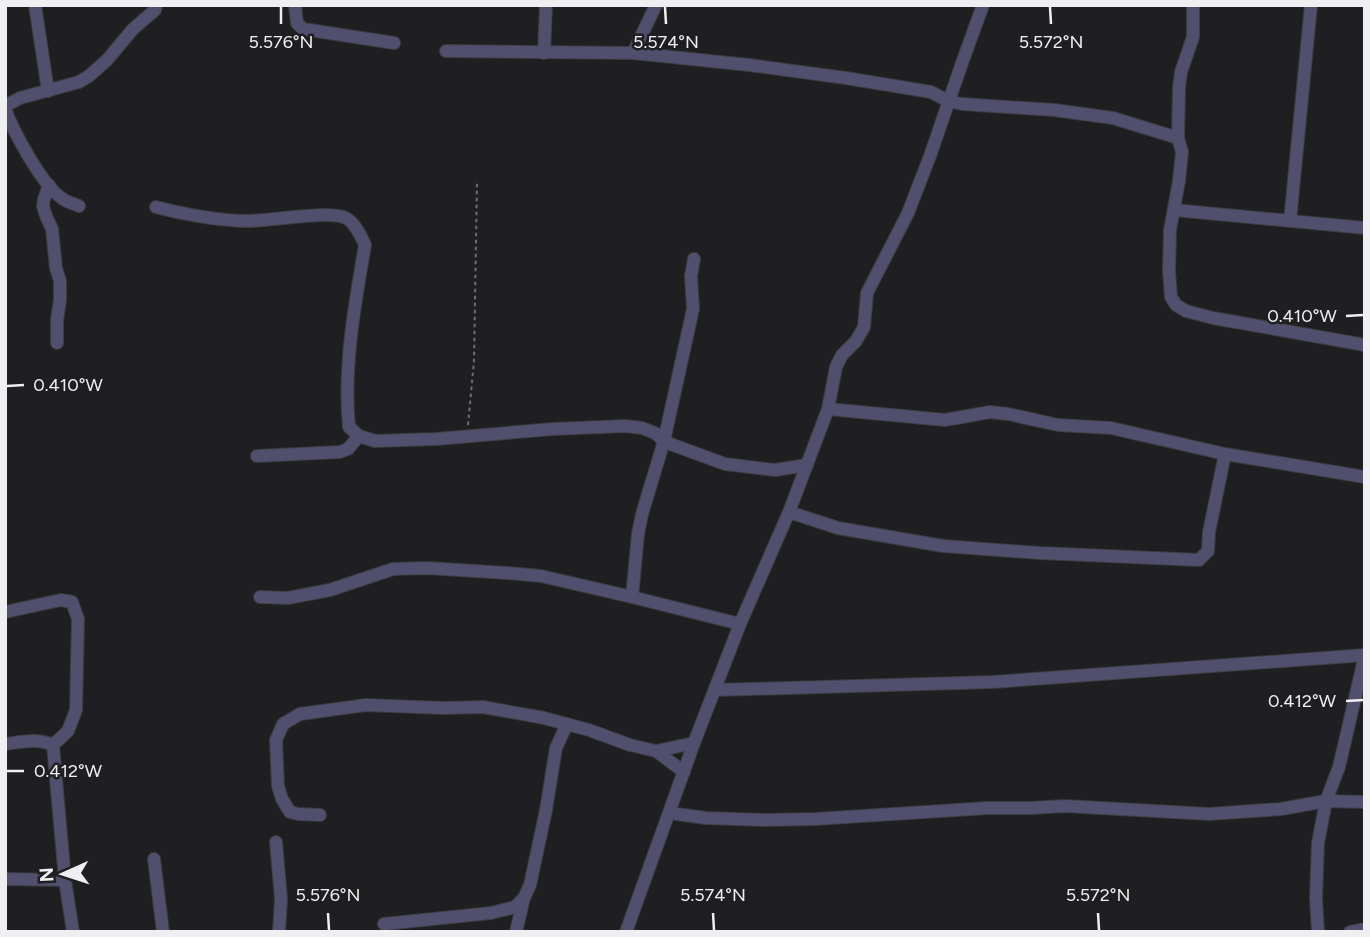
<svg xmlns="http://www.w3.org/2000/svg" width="1370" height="937" viewBox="0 0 1370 937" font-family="Figtree,sans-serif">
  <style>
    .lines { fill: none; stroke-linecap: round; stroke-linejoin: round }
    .minor-casing { stroke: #3c3c3f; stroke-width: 14 }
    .path { stroke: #6f6f72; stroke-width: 2; stroke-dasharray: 3.5 3.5; stroke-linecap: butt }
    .minor { stroke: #504f6e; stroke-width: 12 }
    .ticks { fill: none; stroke: #efeff1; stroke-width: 2.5 }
    .ticks-label { font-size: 18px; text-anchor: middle; fill: #efeff1; stroke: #1f1f22; stroke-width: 5; stroke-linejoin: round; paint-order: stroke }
  </style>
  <rect width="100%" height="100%" fill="#1f1f22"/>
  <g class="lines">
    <defs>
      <g id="minor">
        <path d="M 35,5 L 48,91"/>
        <path d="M 295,5 L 297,23 L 303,29 L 394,43"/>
        <path d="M 446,51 L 633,53 L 749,65 L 846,78 L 931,92 L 948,101 L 962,104 L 1054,110 L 1113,118 L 1178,138 L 1182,152 L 1179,181 L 1170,230 L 1169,271 L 1171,297 L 1176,305 L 1186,311 L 1213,318 L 1365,345"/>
        <path d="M 544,53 L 546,5"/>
        <path d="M 633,53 L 656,5"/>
        <path d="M 5,106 L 20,98 L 79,82 L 89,76 L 107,60 L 133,29 L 155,10 L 156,5"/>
        <path d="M 5,109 C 13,131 43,187 63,199 C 67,202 74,204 79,206"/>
        <path d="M 1178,138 L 1179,88 L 1181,72 L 1193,37 L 1193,5"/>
        <path d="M 49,185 L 44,199 L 43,206 L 46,216 L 52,229 L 56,268 L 60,281 L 60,300 L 57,320 L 57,343"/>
        <path d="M 156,207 C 182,214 221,221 248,221 C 270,221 329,210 346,218 C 355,223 361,236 365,245 C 355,303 343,368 349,427 L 359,436 L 375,441 L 436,439 L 553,429 L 625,426 L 642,428 L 655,433 L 664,441 L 673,445 L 725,464 L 775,470 L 807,465"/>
        <path d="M 1174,210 L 1365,228"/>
        <path d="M 1290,221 L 1311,5"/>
        <path d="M 828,409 L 945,420 L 990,412 L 1008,414 L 1058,425 L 1111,428 L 1225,454 L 1365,477"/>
        <path d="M 257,456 L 340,452 L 348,449 L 359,436"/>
        <path d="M 789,512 L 838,528 L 943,546 L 1040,553 L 1199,560 L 1208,551 L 1209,532 L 1225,454"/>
        <path d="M 260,597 L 288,598 L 330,590 L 393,569 L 427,568 L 507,573 L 541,576 L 632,597 L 740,624"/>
        <path d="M 632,597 L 638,534 L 642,514 L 664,441 L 693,309 L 691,276 L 694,259"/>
        <path d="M 5,612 L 61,600 L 72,602 L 78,619 L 76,710 L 68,731 L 53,745"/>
        <path d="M 716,690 L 993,682 L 1365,655 L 1339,767 L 1326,801 L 1318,843 L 1316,898 L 1318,932"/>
        <path d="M 5,744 C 22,742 37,738 53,745 L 65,880 L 73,932"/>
        <path d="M 656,751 L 694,743"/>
        <path d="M 669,813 L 706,818 L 765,820 L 815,819 L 988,808 L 1031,808 L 1065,806 L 1209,814 L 1281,809 L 1326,801 L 1365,802"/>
        <path d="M 320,815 L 298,814 L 290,812 L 282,799 L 278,786 L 276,740 L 283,724 L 300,714 L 366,705 L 443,708 L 483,707 L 544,718 L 589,730 L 630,745 L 656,751 L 684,772"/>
        <path d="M 276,842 L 281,899 L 279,932"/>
        <path d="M 154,859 L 163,932"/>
        <path d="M 5,879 L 65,880"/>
        <path d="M 384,924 L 491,913 L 515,907 L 524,898 L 530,885 L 546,810 L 556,748 L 567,724"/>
        <path d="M 516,932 L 524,898"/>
        <path d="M 626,932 L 694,743 L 740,624 L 789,512 L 828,409 L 836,367 L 842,355 L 856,341 L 864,327 L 867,293 L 908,213 L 930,156 L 962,63 L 983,5"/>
        <path d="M 1350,932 L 1365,929"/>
      </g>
    </defs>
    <use href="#minor" class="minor-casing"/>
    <path class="path" d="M 468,425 L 474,361 L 477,181"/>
    <use href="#minor" class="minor"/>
  </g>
  <path class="ticks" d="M 281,7 L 281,24M 665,7 L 666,24M 1050,7 L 1051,24M 1346,316 L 1363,315M 7,386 L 24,385M 1346,701 L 1363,700M 7,771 L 24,771M 328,913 L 329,930M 713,913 L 714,930M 1098,913 L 1099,930"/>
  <g class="ticks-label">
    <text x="281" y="48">5.576°N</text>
    <text x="666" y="48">5.574°N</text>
    <text x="1051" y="48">5.572°N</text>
    <text x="1302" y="322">0.410°W</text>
    <text x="68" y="391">0.410°W</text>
    <text x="1302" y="707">0.412°W</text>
    <text x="68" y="777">0.412°W</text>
    <text x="328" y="901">5.576°N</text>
    <text x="713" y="901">5.574°N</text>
    <text x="1098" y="901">5.572°N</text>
  </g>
  <rect width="1370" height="937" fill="none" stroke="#efeff1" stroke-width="14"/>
  <g transform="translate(63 874) rotate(267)" stroke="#1f1f22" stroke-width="5" paint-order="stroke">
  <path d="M0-5L12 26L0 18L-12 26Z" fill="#efeff1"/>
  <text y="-10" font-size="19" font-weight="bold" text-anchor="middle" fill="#efeff1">N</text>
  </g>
</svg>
